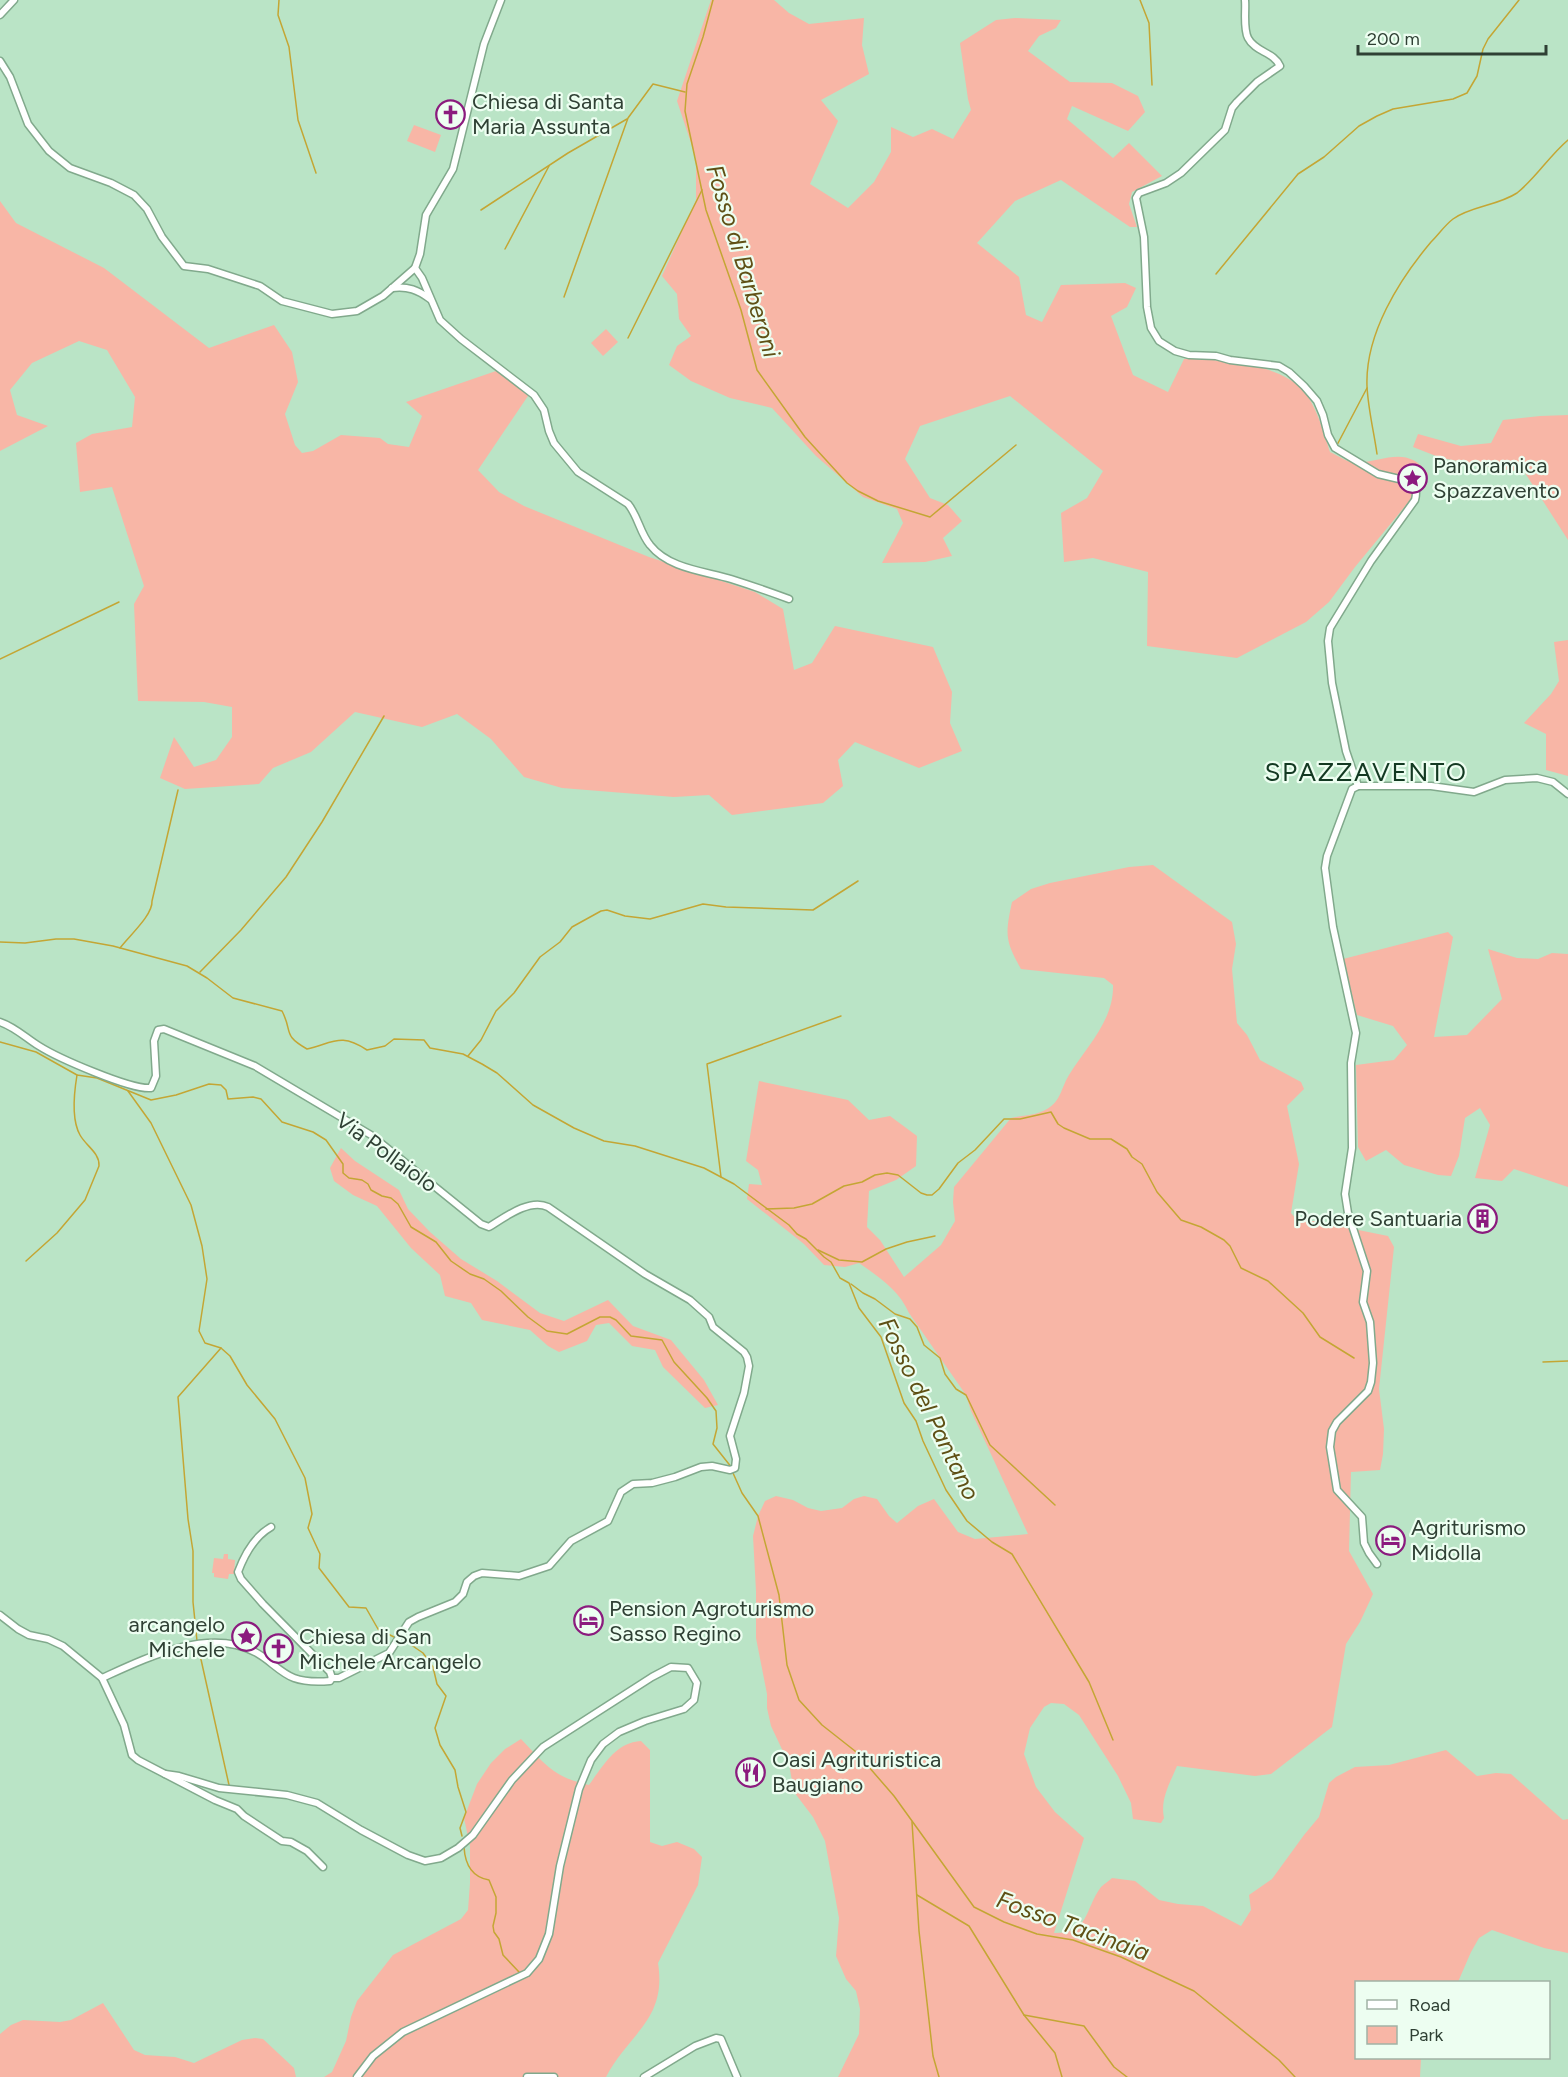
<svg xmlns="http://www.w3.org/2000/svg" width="1568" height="2077" viewBox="0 0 1568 2077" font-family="Figtree,sans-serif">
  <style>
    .green { fill: #f8b6a6 }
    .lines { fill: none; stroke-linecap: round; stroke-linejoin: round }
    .stream { stroke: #c4a634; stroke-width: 1.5 }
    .street-casing { stroke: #81a98c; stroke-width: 9 }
    .street { stroke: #fff; stroke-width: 6 }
    .labels { text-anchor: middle; stroke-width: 4.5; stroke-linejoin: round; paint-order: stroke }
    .poi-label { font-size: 22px; fill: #2f4034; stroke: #edfef1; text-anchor: start }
    .street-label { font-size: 22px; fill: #2f4034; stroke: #edfef1 }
    .water-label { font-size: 24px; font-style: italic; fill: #5f5015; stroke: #edfef1 }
    .quarter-label { font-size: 26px; letter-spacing: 1.5px; fill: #133922; stroke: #edfef1 }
  </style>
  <rect width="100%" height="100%" fill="#bae4c6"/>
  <g class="green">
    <path d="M 711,0 L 774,0 L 789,13 L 809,24 L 864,18 L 862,45 L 869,74 L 821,100 L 838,121 L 810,184 L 848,208 L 874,182 L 891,152 L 891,127 L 913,137 L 932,129 L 953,139 L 971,110 L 968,99 L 960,43 L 996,20 L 1015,18 L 1061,20 L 1056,28 L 1039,36 L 1028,51 L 1070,82 L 1112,83 L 1138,96 L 1145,112 L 1128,131 L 1072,106 L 1067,119 L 1113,158 L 1129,143 L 1162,176 L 1132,192 L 1129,204 L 1137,227 L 1130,227 L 1061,180 L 1015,201 L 977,243 L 1019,277 L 1026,315 L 1042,322 L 1061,285 L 1125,283 L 1136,288 L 1127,307 L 1111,316 L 1133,375 L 1168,392 L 1184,359 C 1218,359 1277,363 1302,389 C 1316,404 1324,433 1330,452 C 1337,455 1345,461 1352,462 C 1380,465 1406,442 1428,474 L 1421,487 L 1355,567 L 1329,602 L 1306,622 L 1237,658 L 1147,646 L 1148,572 L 1093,558 L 1064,562 L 1061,513 L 1087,498 L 1103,471 L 1010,396 L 920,426 L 905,459 L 930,498 L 948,505 L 962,521 L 943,538 L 952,556 L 925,562 L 882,563 L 903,523 L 897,509 L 863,497 L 816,456 L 772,408 L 730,398 L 691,381 L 669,365 L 677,346 L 691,336 L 679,319 L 677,294 L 662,276 L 696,200 L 696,158 L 677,101 Z"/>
    <path d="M 414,125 L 441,135 L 435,152 L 407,141 Z"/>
    <path d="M 0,201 L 16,223 L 104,268 L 209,348 L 274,325 L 292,352 L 298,382 L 285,414 L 295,445 L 302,453 L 313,451 L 341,435 L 380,438 L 388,444 L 409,447 L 422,416 L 406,402 L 496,371 L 530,393 L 478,470 L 499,492 L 524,506 L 649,557 L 755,592 L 783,609 L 794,670 L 812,663 L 835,626 L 933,647 L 952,692 L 950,723 L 962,751 L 919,768 L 855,742 L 838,760 L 843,786 L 823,803 L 732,815 L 709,795 L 674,797 L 562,788 L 524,777 L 491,739 L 457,714 L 422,727 L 355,712 L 311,752 L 273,768 L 259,784 L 185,789 L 160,778 L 174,737 L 194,767 L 216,760 L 232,737 L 232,707 L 204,702 L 138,701 L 134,604 L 144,586 L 112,487 L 80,492 L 76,443 L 92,434 L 132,427 L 135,397 L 107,350 L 79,341 L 32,363 L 10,390 L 17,415 L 48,426 L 0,451 Z"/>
    <path d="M 606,329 L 618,342 L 603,356 L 591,343 Z"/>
    <path d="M 1568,415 L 1568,540 L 1525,473 L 1441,458 L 1413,447 L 1418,434 L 1461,446 L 1491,443 L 1503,420 L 1540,416 Z"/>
    <path d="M 1568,640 L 1568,776 L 1546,770 L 1546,734 L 1524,723 L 1551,694 L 1559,681 L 1554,642 Z"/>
    <path d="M 1153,865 L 1232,922 L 1236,944 L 1232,969 L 1237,1023 L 1247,1035 L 1260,1060 L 1301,1082 L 1304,1089 L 1287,1106 L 1299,1164 L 1291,1213 L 1298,1221 L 1314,1221 L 1388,1236 L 1394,1247 L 1379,1389 L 1384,1429 L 1383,1454 L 1380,1470 L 1351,1472 L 1349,1551 L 1373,1594 L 1360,1622 L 1346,1644 L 1332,1727 L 1271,1774 L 1255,1776 L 1177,1766 C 1170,1783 1160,1799 1164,1818 L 1161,1823 L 1133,1819 L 1131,1803 L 1118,1776 L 1079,1715 L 1064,1704 L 1051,1703 L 1044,1707 L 1030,1728 L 1024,1754 L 1036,1787 L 1055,1812 L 1084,1838 L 1054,1933 C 1090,1933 1084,1910 1101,1887 C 1104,1884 1109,1881 1112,1878 L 1135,1881 L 1159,1900 L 1178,1904 L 1203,1906 L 1241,1926 L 1251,1910 L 1249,1895 L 1272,1879 L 1304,1835 L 1319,1817 L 1329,1783 L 1336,1777 L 1355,1767 L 1389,1765 L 1446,1750 L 1477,1776 L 1496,1773 L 1511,1774 L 1563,1820 L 1568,1819 L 1568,1953 L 1544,1948 L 1492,1930 L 1479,1938 L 1471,1952 L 1458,1982 L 1356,1982 L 1356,2058 L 1421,2058 L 1420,2077 L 838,2077 L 859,2034 L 860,2009 L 856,1991 L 846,1979 L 836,1956 L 839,1918 L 825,1841 L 813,1817 L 794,1792 L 789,1764 L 771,1726 L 767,1708 L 767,1694 L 756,1638 L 756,1591 L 753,1536 L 758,1516 L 765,1501 L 776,1496 L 793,1500 L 808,1508 L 821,1511 L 842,1508 L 854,1499 L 864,1496 L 877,1499 L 889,1516 L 897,1523 L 918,1506 L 934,1499 L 958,1532 L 975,1539 L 1028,1534 L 971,1411 L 966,1395 L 909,1313 C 899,1290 879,1277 859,1263 L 845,1267 L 824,1265 L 804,1244 L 747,1199 L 749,1184 L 762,1185 L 758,1170 L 746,1161 L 759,1081 L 848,1100 L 869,1120 L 890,1116 L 917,1136 L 916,1166 L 896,1180 L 869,1191 L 867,1227 L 880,1240 L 904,1277 L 941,1245 L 955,1221 L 953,1202 L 954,1187 L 1011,1118 C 1024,1115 1035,1116 1047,1109 C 1061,1101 1061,1088 1069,1075 C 1086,1047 1114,1021 1113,985 L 1104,978 L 1021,969 C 1005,940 1005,935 1012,902 L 1031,889 L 1050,883 L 1129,867 Z"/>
    <path d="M 1448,932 L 1453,937 L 1434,1037 L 1467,1035 L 1502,999 L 1488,949 L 1517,958 L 1538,959 L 1552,953 L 1568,954 L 1568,1187 L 1514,1169 L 1502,1181 L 1475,1178 L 1490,1125 L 1480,1108 L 1465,1118 L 1459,1156 L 1451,1176 L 1438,1175 L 1404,1165 L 1386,1150 L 1366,1161 L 1358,1147 L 1356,1065 L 1394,1060 L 1407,1045 L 1393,1026 L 1357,1015 L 1343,959 Z"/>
    <path d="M 341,1148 L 355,1161 L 399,1190 L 408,1209 L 430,1232 L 461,1259 L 497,1281 L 540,1313 L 564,1321 L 608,1300 L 633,1326 L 671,1340 L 704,1380 L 718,1405 L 705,1408 L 663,1367 L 655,1350 L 632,1346 L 609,1323 L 596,1325 L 587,1341 L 559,1352 L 548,1346 L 530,1330 L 482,1320 L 471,1303 L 445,1296 L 440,1275 L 411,1248 L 377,1206 L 353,1195 L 334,1181 L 330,1168 Z"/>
    <path d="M 224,1554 L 228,1554 L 228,1559 L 235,1560 L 234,1574 L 229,1574 L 228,1579 L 214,1577 L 214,1573 L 212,1573 L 214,1558 L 223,1559 Z"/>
    <path d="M 521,1739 C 545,1764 553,1777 589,1785 C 603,1766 616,1742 641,1741 L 650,1750 L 650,1842 L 662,1846 L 677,1842 L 694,1849 L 702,1857 L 698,1885 L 658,1963 C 667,2020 629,2033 606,2077 L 324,2077 L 332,2072 L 346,2041 L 351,2017 L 357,2001 L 393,1955 L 461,1919 L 468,1910 L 470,1883 L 470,1846 L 464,1818 L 477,1784 L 491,1763 L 505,1749 Z"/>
    <path d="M 103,2003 L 134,2050 L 145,2055 L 175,2057 L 194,2063 L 242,2040 L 255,2038 L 263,2039 L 294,2068 L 296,2077 L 0,2077 L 0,2034 L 11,2025 L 23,2020 L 60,2022 L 71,2020 Z"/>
  </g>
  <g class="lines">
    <g class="stream">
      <path d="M 279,0 L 278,15 L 289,47 L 298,120 L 316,173"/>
      <path d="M 713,0 L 703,37 L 687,84 L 685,111 L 706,210 L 741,310 L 757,370 L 805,437 L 847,483 L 858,491 L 878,501 L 930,517 L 1016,445"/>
      <path d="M 1140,0 L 1149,23 L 1152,85"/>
      <path d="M 481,210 L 568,153 L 627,119"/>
      <path d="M 505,249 L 549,166"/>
      <path d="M 1216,274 L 1298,174 L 1324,157 L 1359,126 L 1377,116 L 1393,109 L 1453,99 L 1467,93 L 1477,76 L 1483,49 L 1488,39 L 1519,0"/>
      <path d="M 564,297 L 628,118 L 653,84 L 685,92"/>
      <path d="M 628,338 L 702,190"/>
      <path d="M 1337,445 L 1367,388"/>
      <path d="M 1377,454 C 1374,432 1368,409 1367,386 C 1365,334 1399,280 1431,242 C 1438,235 1445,225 1453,219 C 1471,206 1497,206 1517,193 C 1536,178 1549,156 1568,140"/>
      <path d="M 0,659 L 119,602"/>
      <path d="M 0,942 L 25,943 L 56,939 L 74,939 L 113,946 L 187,966 L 207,978 L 233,998 L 282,1011 C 293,1032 282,1035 307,1049 C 335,1042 341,1033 367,1050 L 385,1046 L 394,1039 L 424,1040 L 430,1048 L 463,1054 L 482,1064 L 497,1073 L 533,1105 L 574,1128 L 604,1141 L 635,1146 L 704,1168 L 734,1184 L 789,1225 L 797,1234 L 806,1239 L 824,1257 L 831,1262 L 840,1278 L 849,1283 L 859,1308 L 881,1337 L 904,1403 L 916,1421 L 923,1441 L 946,1490 L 967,1521 L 992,1542 L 1012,1554 L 1089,1682 L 1113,1740"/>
      <path d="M 120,948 C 129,936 153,915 152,901 L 178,790"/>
      <path d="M 200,972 L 241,930 L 286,877 L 322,822 L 384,716"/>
      <path d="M 0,1042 L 36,1052 L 77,1075 L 97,1078 L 151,1100 L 176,1095 L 209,1084 L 221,1085 L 226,1090 L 228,1099 L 253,1097 L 261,1099 L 282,1122 L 313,1132 L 326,1140 L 343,1164 L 343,1173 L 349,1178 L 362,1180 L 368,1184 L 371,1190 L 382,1196 L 391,1198 L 398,1204 L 411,1227 L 436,1242 L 451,1261 L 470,1274 L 484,1279 L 501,1291 L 528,1317 L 547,1331 L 567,1334 L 600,1317 L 610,1317 L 616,1320 L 631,1336 L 662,1340 L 674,1362 L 707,1398 L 716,1411 L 717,1428 L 713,1444 L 732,1468"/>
      <path d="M 468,1056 L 481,1040 L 496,1011 L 514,993 L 540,957 L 560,942 L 572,927 L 601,911 L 607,910 L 625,916 L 650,919 L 703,904 L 726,907 L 813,910 L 858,881"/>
      <path d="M 128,1091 L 151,1123 L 191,1205 L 202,1246 L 207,1279 L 199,1331 L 205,1343 L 221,1348 L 230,1356 L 247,1385 L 275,1419 L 305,1478 L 312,1514 L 308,1528 L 320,1554 L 319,1568 L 349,1607 L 366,1608 L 378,1629 L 394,1637"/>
      <path d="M 721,1177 L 707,1064 L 841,1016"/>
      <path d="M 766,1209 L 794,1208 L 812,1204 L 844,1186 L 862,1182 L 875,1175 L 887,1173 L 898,1175 L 921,1193 L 927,1195 L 932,1195 L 939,1189 L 958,1163 L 975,1150 L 1004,1119 L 1020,1119 L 1051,1112 L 1058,1124 L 1064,1128 L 1090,1139 L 1111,1139 L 1127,1149 L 1132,1157 L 1142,1164 L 1157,1192 L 1181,1220 L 1201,1227 L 1224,1240 L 1230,1246 L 1241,1268 L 1268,1281 L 1303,1313 L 1320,1337 L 1354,1358"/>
      <path d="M 818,1250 L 839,1260 L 862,1262 L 886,1249 L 907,1242 L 935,1236"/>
      <path d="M 26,1261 L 57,1233 L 85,1200 L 99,1166 C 100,1153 86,1146 80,1135 C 71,1119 74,1093 77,1075"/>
      <path d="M 851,1284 L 863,1293 L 875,1299 L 895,1314 L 910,1319 L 917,1327 L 924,1345 L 940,1358 L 945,1374 L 956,1389 L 966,1395 L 990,1445 L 1055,1505"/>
      <path d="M 1543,1362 L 1568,1361"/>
      <path d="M 733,1473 L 742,1493 L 758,1516 L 779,1595 L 787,1665 L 799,1700 L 822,1725 L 855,1751 L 894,1796 L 974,1907 L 1004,1922 L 1037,1934 L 1073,1940 L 1121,1957 L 1194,1991 L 1279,2060 L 1295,2077"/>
      <path d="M 404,1640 L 423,1653 L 433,1667 L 437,1684 L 446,1696 L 435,1728 L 440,1745 L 455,1770 L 458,1787 L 466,1812 L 460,1828 L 462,1836"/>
      <path d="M 197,1641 L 193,1602 L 193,1551 L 188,1519 L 178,1397 L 221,1348"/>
      <path d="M 198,1646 L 229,1785"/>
      <path d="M 912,1822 L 919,1931 L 933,2056 L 939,2077"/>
      <path d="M 464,1847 C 465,1864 471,1877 489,1880 L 496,1897 L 496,1913 L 493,1926 L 494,1932 L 499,1939 L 503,1955 L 519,1972"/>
      <path d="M 917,1895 L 969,1926 L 1024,2015 L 1055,2053 L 1062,2077"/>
      <path d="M 1024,2015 L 1084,2026 L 1114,2067 L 1127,2077"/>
    </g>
    <defs>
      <g id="street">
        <path d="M 1245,0 C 1246,11 1243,28 1248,38 C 1255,52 1274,52 1280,66 L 1257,82 L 1237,102 L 1232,108 L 1225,130 L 1181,173 L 1166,183 L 1139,193 L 1136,198 L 1144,237 L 1147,307 L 1151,328 L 1159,341 L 1175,351 L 1189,355 L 1216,356 L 1230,360 L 1279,366 L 1289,372 L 1304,386 L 1317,401 L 1323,415 L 1328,435 L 1335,448 L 1378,474 L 1412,482 C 1416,488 1417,492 1415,500 L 1371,561 L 1330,628 L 1328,641 L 1332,683 L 1346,751 L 1358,786"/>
        <path d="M 0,15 L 14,0"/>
        <path d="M 0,61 L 10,77 L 28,124 L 49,151 L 70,168 L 111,183 L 134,195 L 147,209 L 162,237 L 184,266 L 208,269 L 260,286 L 282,301 L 332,314 L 357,311 L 383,296 L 415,268 L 422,278 L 440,320 L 461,339 L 534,395 L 544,410 L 549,431 L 554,443 L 578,472 L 628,504 C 638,516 640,533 650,545 C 669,569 705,571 731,579 C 750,585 770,592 789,599"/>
        <path d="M 415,268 L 420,254 L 426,215 L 453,169 L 484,44 L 501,0"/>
        <path d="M 392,288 C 408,286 418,290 430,299"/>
        <path d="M 0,1022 C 15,1027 26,1038 39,1046 C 58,1058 131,1090 151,1088 L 156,1076 L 154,1041 L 158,1030 L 164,1029 L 255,1066 L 371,1135 L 481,1224 L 489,1227 C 505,1217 530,1198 548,1207 L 645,1274 L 690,1300 L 709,1317 L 713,1327 L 744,1352 L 747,1357 L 749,1366 L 744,1393 L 730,1436 L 736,1459 L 735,1468 L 730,1470 L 712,1466 L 701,1467 L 675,1477 L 652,1483 L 633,1484 L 621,1492 L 608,1521 L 571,1541 L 549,1566 L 519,1576 L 482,1573 L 474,1576 L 467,1582 L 463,1594 L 455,1602 L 418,1617 L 409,1622 L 389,1653 L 339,1678 L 332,1678 L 330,1681 C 318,1682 305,1682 294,1678 C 280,1673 269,1659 255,1652 C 208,1627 146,1658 102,1678"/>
        <path d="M 271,1527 C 255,1536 244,1556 238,1572 L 241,1579 L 263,1604 L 330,1672 L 332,1678"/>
        <path d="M 1377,1564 L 1369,1553 L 1364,1543 L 1362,1517 L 1337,1490 L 1330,1447 L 1332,1431 L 1337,1422 L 1368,1391 L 1371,1382 L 1373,1363 L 1370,1322 L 1363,1302 L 1367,1271 L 1348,1213 L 1345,1194 L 1352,1148 L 1351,1063 L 1356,1033 L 1333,927 L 1325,868 L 1327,856 L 1352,789 L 1358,786 L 1431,786 L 1474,792 L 1505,780 L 1537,778 L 1553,782 L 1568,794"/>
        <path d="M 0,1615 L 18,1629 L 29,1635 L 48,1639 L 63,1646 L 102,1678 L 124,1725 L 132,1755 L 138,1760 L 215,1800 L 237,1809 L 244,1816 L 282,1841 L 291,1842 L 307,1851 L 323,1867"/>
        <path d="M 165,1774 L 179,1776 L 219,1788 L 287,1795 L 317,1803 L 361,1830 L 408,1855 L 425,1861 L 441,1858 L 458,1848 L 473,1835 L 512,1780 L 543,1747 L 652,1677 L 671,1667 L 688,1668 L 697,1683 L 694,1700 L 684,1709 L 645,1721 L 619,1732 L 603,1744 L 591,1760 L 579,1789 L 560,1866 L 549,1934 L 539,1959 L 527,1973 L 403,2032 L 373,2056 L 357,2077"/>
        <path d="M 527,2077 L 554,2077"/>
        <path d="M 644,2077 L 695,2046 L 716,2038 L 721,2039 L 737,2077"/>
      </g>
    </defs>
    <use href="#street" class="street-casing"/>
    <use href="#street" class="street"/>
  </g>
  <defs>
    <symbol id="church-ring" viewBox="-11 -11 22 22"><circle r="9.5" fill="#edfef1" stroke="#8b1b7e" stroke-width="1.5"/><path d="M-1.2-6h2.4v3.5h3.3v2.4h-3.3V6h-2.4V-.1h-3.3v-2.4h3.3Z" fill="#8b1b7e"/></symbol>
    <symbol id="sight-ring" viewBox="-11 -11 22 22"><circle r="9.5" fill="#edfef1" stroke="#8b1b7e" stroke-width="1.5"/><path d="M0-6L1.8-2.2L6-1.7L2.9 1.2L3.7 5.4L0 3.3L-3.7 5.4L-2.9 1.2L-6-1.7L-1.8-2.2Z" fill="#8b1b7e"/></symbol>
    <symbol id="building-ring" viewBox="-11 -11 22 22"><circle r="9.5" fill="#edfef1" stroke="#8b1b7e" stroke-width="1.5"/><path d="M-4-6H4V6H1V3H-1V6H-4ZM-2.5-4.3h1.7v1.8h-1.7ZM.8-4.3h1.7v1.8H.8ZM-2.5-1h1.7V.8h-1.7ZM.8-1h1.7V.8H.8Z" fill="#8b1b7e"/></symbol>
    <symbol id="hotel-ring" viewBox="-11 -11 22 22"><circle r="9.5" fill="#edfef1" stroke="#8b1b7e" stroke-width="1.5"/><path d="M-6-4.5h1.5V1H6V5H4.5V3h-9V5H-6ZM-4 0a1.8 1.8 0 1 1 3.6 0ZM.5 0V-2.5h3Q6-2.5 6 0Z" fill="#8b1b7e"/></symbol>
    <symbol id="restaurant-ring" viewBox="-11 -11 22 22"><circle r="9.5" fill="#edfef1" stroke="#8b1b7e" stroke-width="1.5"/><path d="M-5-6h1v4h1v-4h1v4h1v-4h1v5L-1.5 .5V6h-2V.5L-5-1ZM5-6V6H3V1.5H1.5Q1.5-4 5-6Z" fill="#8b1b7e"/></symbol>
  </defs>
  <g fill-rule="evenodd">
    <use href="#church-ring" x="434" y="98" width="33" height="33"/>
    <use href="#sight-ring" x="1396" y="462" width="33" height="33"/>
    <use href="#building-ring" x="1466" y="1202" width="33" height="33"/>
    <use href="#hotel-ring" x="1374" y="1524" width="33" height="33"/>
    <use href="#hotel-ring" x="572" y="1604" width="33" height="33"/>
    <use href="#sight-ring" x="230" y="1620" width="33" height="33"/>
    <use href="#church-ring" x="262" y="1632" width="33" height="33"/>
    <use href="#restaurant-ring" x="734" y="1756" width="33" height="33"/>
  </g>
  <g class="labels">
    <g class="poi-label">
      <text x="472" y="109">Chiesa di Santa<tspan x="472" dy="25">Maria Assunta</tspan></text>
      <text x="1433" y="473">Panoramica<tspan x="1433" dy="25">Spazzavento</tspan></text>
      <text x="1462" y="1226" text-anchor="end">Podere Santuaria</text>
      <text x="1411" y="1535">Agriturismo<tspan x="1411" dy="25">Midolla</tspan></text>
      <text x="609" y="1616">Pension Agroturismo<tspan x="609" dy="25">Sasso Regino</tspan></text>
      <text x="225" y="1632" text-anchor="end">arcangelo<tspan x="225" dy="25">Michele</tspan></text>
      <text x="299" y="1644">Chiesa di San<tspan x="299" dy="25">Michele Arcangelo</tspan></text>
      <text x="772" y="1767">Oasi Agrituristica<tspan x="772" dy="25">Baugiano</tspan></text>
    </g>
    <g class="street-label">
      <text transform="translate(387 1152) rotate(36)" y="8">Via Pollaiolo</text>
    </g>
    <g class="water-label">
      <text transform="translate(743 261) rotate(73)" y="8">Fosso di Barberoni</text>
      <text transform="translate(929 1409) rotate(64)" y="8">Fosso del Pantano</text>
      <text transform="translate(1073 1926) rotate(20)" y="8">Fosso Tacinaia</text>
    </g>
    <g class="quarter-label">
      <text x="1366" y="781">SPAZZAVENTO</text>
    </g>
  </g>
  <rect x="1355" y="1981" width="195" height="78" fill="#edfef1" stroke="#a1b2a5" stroke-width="1.5"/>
  <rect x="1367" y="2000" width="30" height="9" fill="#ffffff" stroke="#a1b2a5" stroke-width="1.5"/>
  <text x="1409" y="2011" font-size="18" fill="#2f4034">Road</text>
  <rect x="1367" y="2026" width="30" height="18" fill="#f8b6a6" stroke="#a1b2a5" stroke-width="1.5"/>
  <text x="1409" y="2041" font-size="18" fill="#2f4034">Park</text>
  <path d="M1358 45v9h188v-9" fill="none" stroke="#2f4034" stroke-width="3"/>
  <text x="1367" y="45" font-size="18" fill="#2f4034" stroke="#edfef1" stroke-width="4.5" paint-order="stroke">200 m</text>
</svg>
